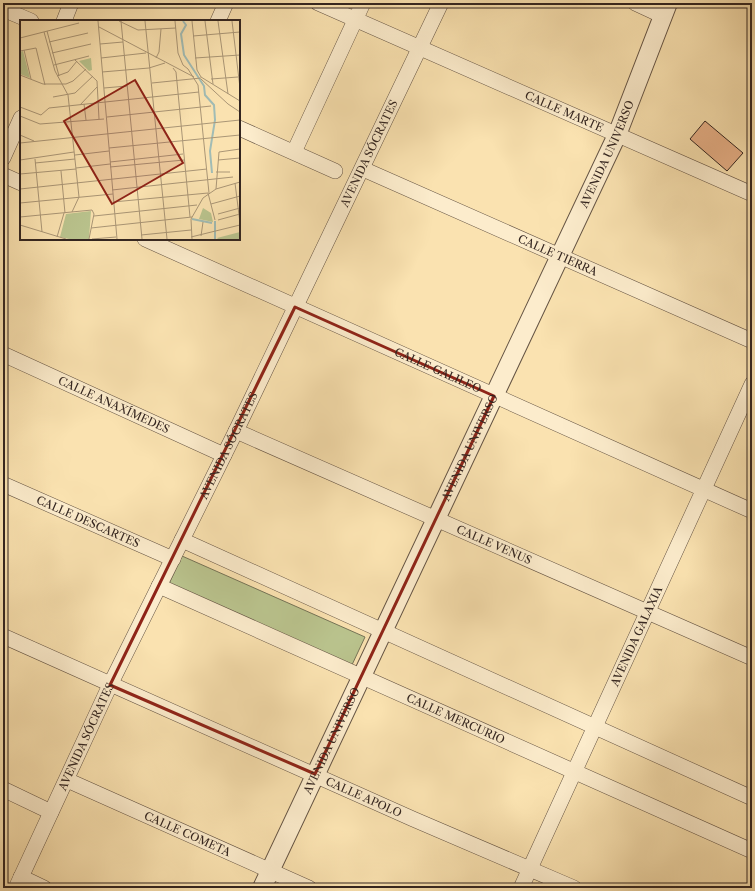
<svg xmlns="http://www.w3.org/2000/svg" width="755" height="891" viewBox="0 0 755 891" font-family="'Libre Caslon Text',serif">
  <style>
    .green { fill: #bac48e; stroke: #767457 }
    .building { fill: #e8b188; stroke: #332520 }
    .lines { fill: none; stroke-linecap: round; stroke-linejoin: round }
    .minor-casing { stroke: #655444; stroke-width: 16 }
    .tertiary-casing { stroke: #655444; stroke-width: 20 }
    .minor { stroke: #fceccc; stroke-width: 15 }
    .tertiary { stroke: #fceccc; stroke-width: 18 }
    .marked { fill: none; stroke: #8f2418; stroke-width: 3; stroke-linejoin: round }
    .labels { text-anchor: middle; stroke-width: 3; stroke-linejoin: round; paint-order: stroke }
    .street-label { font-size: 11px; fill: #332520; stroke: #fceccc }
    .inset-river { fill: none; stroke: #a1bcb5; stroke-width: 2 }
    .inset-road { fill: none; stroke: #aa9676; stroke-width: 1 }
    .view { fill: #8f2418; fill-opacity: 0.15; stroke: #8f2418; stroke-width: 2 }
    .inset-edge { fill: none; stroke: #332520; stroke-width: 2 }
  </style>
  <rect width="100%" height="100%" fill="#fae2b0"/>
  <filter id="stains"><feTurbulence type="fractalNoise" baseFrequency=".005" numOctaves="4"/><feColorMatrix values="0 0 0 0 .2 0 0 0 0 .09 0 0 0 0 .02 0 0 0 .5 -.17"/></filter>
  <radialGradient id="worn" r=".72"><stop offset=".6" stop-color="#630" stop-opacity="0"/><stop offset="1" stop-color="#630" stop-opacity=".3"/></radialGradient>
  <path class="green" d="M 182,556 L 365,637 L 351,667 L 168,586 Z"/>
  <path class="building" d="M 705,121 L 743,153 L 727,171 L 690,139 Z"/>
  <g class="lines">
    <defs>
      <g id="minor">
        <path id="s1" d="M 318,3 L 752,194"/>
        <path d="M 635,3 L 663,16"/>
        <path d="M 3,9 L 31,21"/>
        <path d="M 64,21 L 71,3"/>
        <path d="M 218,21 L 226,3"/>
        <path d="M 239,128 L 335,171"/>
        <path d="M 294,152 L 363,3"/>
        <path d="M 3,158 L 21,118"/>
        <path id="s2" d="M 363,169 L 752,341"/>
        <path d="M 3,175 L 21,183"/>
        <path id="s3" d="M 145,239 L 752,511"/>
        <path id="s4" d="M 3,354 L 224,455"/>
        <path id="s5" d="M 236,431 L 752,658"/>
        <path id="s6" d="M 3,484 L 173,559"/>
        <path d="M 182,540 L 752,798"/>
        <path id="s7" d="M 159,586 L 752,851"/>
        <path id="s8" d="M 3,636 L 413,819 L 574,888"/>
        <path id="s9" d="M 67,780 L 309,888"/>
        <path d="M 3,789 L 51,812"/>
        <path d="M 21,877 L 44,888"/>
        <path id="s10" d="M 16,888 L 110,685 L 236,431 L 441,3"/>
        <path id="s11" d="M 521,888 L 752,384"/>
      </g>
      <g id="tertiary">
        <path id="s12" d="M 262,888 L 617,135 L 668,3"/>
      </g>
    </defs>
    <use href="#minor" class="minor-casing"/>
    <use href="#tertiary" class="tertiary-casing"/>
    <use href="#minor" class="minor"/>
    <use href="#tertiary" class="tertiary"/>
  </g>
  <path class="marked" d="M 295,307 L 494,396 L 315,774 L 110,685 Z"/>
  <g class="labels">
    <g class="street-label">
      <text dy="4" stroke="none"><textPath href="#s1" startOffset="269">CALLE MARTE</textPath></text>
      <text dy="4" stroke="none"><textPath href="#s10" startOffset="815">AVENIDA SÓCRATES</textPath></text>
      <text dy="4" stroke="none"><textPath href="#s12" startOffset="811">AVENIDA UNIVERSO</textPath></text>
      <text dy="4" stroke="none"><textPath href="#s2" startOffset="213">CALLE TIERRA</textPath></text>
      <text dy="4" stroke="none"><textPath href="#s3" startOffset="321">CALLE GALILEO</textPath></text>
      <text dy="4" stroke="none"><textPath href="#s4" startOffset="122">CALLE ANAXÍMEDES</textPath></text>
      <text dy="4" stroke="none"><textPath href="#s10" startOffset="491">AVENIDA SÓCRATES</textPath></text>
      <text dy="4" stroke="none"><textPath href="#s12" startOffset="487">AVENIDA UNIVERSO</textPath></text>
      <text dy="4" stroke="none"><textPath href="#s6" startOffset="93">CALLE DESCARTES</textPath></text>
      <text dy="4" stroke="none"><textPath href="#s5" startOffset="282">CALLE VENUS</textPath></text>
      <text dy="4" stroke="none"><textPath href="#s11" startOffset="277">AVENIDA GALAXIA</textPath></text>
      <text dy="4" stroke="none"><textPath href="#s7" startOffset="325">CALLE MERCURIO</textPath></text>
      <text dy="4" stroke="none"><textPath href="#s10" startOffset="167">AVENIDA SÓCRATES</textPath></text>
      <text dy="4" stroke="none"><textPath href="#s12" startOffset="163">AVENIDA UNIVERSO</textPath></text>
      <text dy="4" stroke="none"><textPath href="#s8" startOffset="395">CALLE APOLO</textPath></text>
      <text dy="4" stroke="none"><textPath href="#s9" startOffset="132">CALLE COMETA</textPath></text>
    </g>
  </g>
  <g transform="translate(20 20)">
    <rect width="220" height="220" fill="#fae2b0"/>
    <path d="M 3,31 L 10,58 L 0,54 L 0,32 ZM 71,38 L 72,50 L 69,51 L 59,41 ZM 183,188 L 191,193 L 193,202 L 179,199 ZM 71,191 L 69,219 L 49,219 L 40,217 L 46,194 ZM 220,212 L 219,219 L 198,219 L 197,218 Z" fill="#bac48e"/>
    <path class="inset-river" d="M 163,1 L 166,5 L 161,14 L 164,35 L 184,66 L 185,75 L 194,85 L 195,100 L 190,131 L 192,153M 172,199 L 192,203M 195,201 L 195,219"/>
    <path class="inset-road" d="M 78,1 L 97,219M 99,1 L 118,10 L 156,8M 101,1 L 122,219M 125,1 L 147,219M 155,1 L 158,33 L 163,45 L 168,49 L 178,65 L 189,173M 172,1 L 177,50 L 181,57M 185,1 L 193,64M 198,1 L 208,74M 212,1 L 220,68M 79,7 L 174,57M 27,11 L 39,56M 24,12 L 35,51 L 48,75 L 59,177 L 52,192M 173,16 L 220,12M 0,18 L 59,3M 29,22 L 68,13M 80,24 L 103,22M 4,30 L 11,59M 0,31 L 16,28 L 25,65M 32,33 L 71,24M 81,38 L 126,33M 136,38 L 139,32 L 141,9M 175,38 L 220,35M 55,40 L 77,61 L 79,99M 34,45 L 69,36M 153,48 L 156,52 L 170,197M 82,52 L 129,48 L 145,43M 0,55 L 23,64 L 46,64 L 53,61 L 66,49M 37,56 L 48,52 L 57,41M 181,57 L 220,81M 181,59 L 208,84 L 220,92M 191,59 L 218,57M 132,63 L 181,58M 84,68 L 107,66M 33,77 L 55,73 L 73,56M 64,84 L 66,100M 60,85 L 77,67M 0,87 L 21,95 L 29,88 L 179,72M 0,96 L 20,104 L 84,99M 87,97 L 191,86M 0,115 L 14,121M 0,123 L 220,100M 89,128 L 220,115M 55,135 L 89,131M 15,139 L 22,212M 0,140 L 54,132M 198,140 L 220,138M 90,142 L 163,134M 15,143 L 55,139M 90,147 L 164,140M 56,148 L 90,144M 41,151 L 45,193M 196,152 L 210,152M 0,154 L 56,149M 215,163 L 220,203M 0,169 L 187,149M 196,169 L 199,132 L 220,129M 92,170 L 213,157M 93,182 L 188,173 L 195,200M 0,183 L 93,174M 191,184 L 220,176M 198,194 L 220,188M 74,196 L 177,185M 0,197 L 72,190 L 74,194 L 69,219M 198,200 L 220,194M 0,205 L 46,219M 71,208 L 172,197M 121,215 L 171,210M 181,216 L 183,202M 37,217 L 44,193M 171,217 L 220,205M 72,219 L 96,217M 172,219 L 171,199 L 183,178 L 196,169 L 220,162"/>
    <path class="view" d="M 115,60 L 163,143 L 92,184 L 44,101 Z"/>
    <rect width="220" height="220" class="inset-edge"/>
  </g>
  <rect width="755" height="891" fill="none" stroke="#fae2b0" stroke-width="16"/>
  <rect x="4" y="4" width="747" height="883" fill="none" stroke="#332520" stroke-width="2"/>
  <rect x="8" y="8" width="739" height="875" fill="none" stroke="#332520"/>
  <rect width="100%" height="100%" filter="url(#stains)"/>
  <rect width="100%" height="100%" fill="url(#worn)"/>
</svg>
